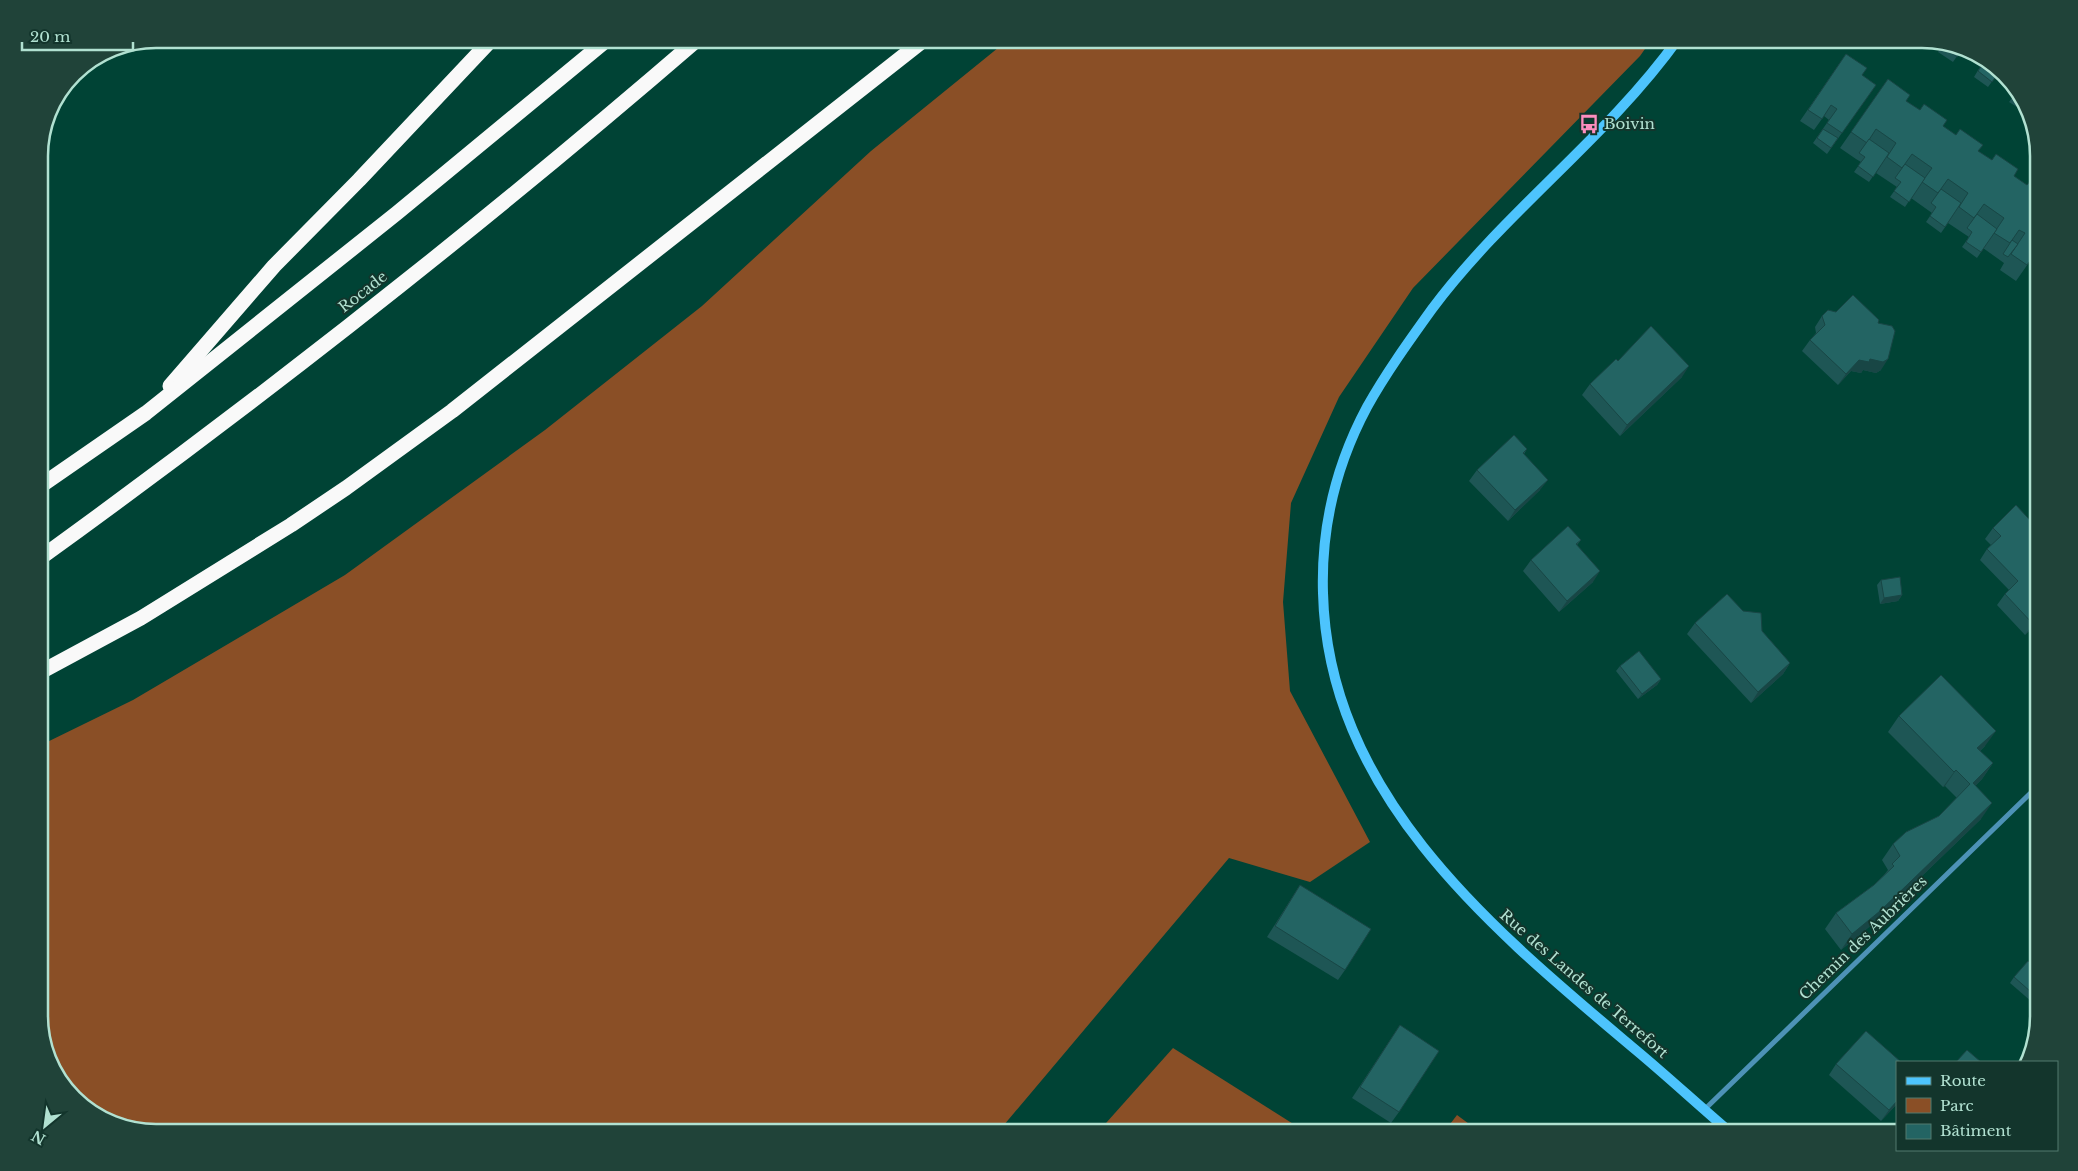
<svg xmlns="http://www.w3.org/2000/svg" width="2078" height="1171" viewBox="0 0 2078 1171" font-family="'Libre Baskerville',serif">
  <style>
    .green { fill: #8a4f26 }
    .lines { fill: none; stroke-linecap: round; stroke-linejoin: round }
    .street { stroke: #4d92b6; stroke-width: 5 }
    .secondary { stroke: #4dc4fd; stroke-width: 10 }
    .highway { stroke: #f9f9f9; stroke-width: 15 }
    .wall { fill: #1e5655 }
    .shaded-wall { fill: #184645 }
    .building { fill: #236463; stroke: #184645 }
    .labels { text-anchor: middle; stroke-width: 4; stroke-linejoin: round; paint-order: stroke }
    .poi-label { font-size: 15px; fill: #b1e1d1; stroke: #13352c; text-anchor: start }
    .street-label { font-size: 15px; fill: #b1e1d1; stroke: #13352c }
    .rim { fill: none; stroke: #b1e1d1; stroke-width: 2.5 }
  </style>
  <rect width="100%" height="100%" fill="#004335"/>
  <g class="green">
    <path d="M 1009,39 L 1652,39 L 1640,56 L 1413,288 L 1339,397 L 1291,503 L 1283,602 L 1290,691 L 1370,842 L 1310,882 L 1229,858 L 998,1132 L 155,1132 L 97,1117 L 58,1080 L 39,1023 L 39,746 L 133,700 L 345,575 L 545,430 L 702,306 L 871,151 Z"/>
    <path d="M 1173,1048 L 1306,1132 L 1098,1132 Z"/>
    <path d="M 1457,1115 L 1480,1132 L 1444,1132 Z"/>
  </g>
  <g class="lines">
    <path class="street" d="M 1704,1110 L 2039,785"/>
    <path class="secondary" d="M 1678,39 C 1607,138 1505,211 1432,309 C 1409,341 1386,373 1367,407 C 1336,465 1321,528 1323,593 C 1328,794 1490,927 1631,1046 C 1665,1074 1697,1104 1730,1132"/>
    <g class="highway">
      <path d="M 170,386 L 274,266 L 359,180 L 492,39"/>
      <path d="M 39,487 L 146,413 L 397,213 L 608,39"/>
      <path d="M 39,559 C 266,395 486,222 698,39"/>
      <path d="M 39,673 L 141,618 L 291,525 L 346,488 L 452,411 L 925,39"/>
    </g>
  </g>
  <g class="wall">
    <path d="M 1943,44 L 1962,49 L 1953,62 L 1938,52 Z"/>
    <path d="M 1962,49 L 1981,54 L 1999,72 L 1988,87 L 1974,77 L 1980,67 L 1960,53 Z"/>
    <path d="M 1846,54 L 1862,75 L 1876,85 L 1827,154 L 1813,143 L 1829,120 L 1824,116 L 1814,130 L 1800,121 Z"/>
    <path d="M 1999,72 L 2024,97 L 2027,109 L 2025,112 L 2009,102 L 2016,93 L 1995,78 Z"/>
    <path d="M 1888,79 L 1906,101 L 2014,176 L 2039,248 L 2016,281 L 2000,270 L 2004,263 L 1983,248 L 1992,236 L 1977,258 L 1962,247 L 1969,237 L 1948,223 L 1941,233 L 1926,222 L 1932,213 L 1911,198 L 1905,207 L 1890,197 L 1897,187 L 1876,173 L 1885,159 L 1869,182 L 1854,172 L 1861,162 L 1856,159 L 1858,155 L 1856,159 L 1840,148 Z"/>
    <path d="M 1822,316 L 1878,323 L 1881,370 L 1876,373 L 1863,370 L 1861,373 L 1851,371 L 1838,385 L 1802,351 L 1810,340 L 1816,333 L 1815,327 Z"/>
    <path d="M 1682,377 L 1620,436 L 1582,395 L 1590,384 Z"/>
    <path d="M 1527,449 L 1524,454 L 1540,490 L 1508,521 L 1469,481 L 1477,470 Z"/>
    <path d="M 2016,505 L 2039,622 L 2025,635 L 1997,605 L 2005,594 L 2009,590 L 1980,560 L 1987,549 L 1991,545 L 1985,539 L 1993,528 Z"/>
    <path d="M 1581,540 L 1577,545 L 1593,582 L 1559,612 L 1523,571 L 1531,560 Z"/>
    <path d="M 1881,580 L 1902,595 L 1898,601 L 1880,604 L 1877,585 Z"/>
    <path d="M 1695,623 L 1762,631 L 1790,663 L 1783,674 L 1751,703 L 1687,634 Z"/>
    <path d="M 1620,666 L 1661,679 L 1657,685 L 1638,699 L 1616,671 Z"/>
    <path d="M 1899,716 L 1985,746 L 1980,751 L 1993,763 L 1982,779 L 1975,786 L 1981,819 L 1869,927 L 1841,950 L 1825,929 L 1836,913 L 1874,885 L 1884,875 L 1888,870 L 1882,860 L 1893,844 L 1939,816 L 1957,798 L 1945,786 L 1943,787 L 1888,732 Z"/>
    <path d="M 1300,885 L 1345,970 L 1338,980 L 1267,937 L 1293,896 Z"/>
    <path d="M 2039,971 L 2039,1008 L 2010,983 L 2014,977 Z"/>
    <path d="M 1400,1025 L 1399,1112 L 1391,1123 L 1352,1098 Z"/>
    <path d="M 1836,1064 L 1897,1104 L 1881,1121 L 1829,1075 Z"/>
  </g>
  <g class="shaded-wall">
    <path d="M 1870,359 L 1888,359 L 1881,370 L 1876,373 L 1863,370 L 1861,373 L 1851,371 L 1838,385 L 1846,374 L 1859,360 Z"/>
    <path d="M 1689,366 L 1682,377 L 1620,436 L 1627,425 Z"/>
    <path d="M 1548,480 L 1540,490 L 1508,521 L 1515,510 Z"/>
    <path d="M 1600,571 L 1593,582 L 1559,612 L 1567,601 Z"/>
    <path d="M 1902,595 L 1898,601 L 1880,604 L 1884,598 Z"/>
    <path d="M 2039,618 L 2039,622 L 2025,635 L 2033,624 Z"/>
    <path d="M 1790,663 L 1783,674 L 1751,703 L 1758,692 Z"/>
    <path d="M 1661,679 L 1657,685 L 1638,699 L 1642,694 Z"/>
    <path d="M 1996,731 L 1985,746 L 1966,764 L 1977,748 Z"/>
    <path d="M 1993,763 L 1982,779 L 1962,799 L 1973,783 Z"/>
    <path d="M 1956,770 L 1945,786 L 1943,787 L 1954,772 Z"/>
    <path d="M 1992,803 L 1981,819 L 1869,927 L 1841,950 L 1852,934 Z"/>
    <path d="M 1897,1101 L 1897,1104 L 1881,1121 L 1889,1110 Z"/>
  </g>
  <g class="building">
    <path d="M 1943,44 L 1962,49 L 1957,57 L 1942,46 Z"/>
    <path d="M 1846,54 L 1867,68 L 1862,75 L 1876,85 L 1842,133 L 1827,123 L 1837,109 L 1831,105 L 1822,119 L 1808,110 Z"/>
    <path d="M 1982,55 L 1999,72 L 1992,82 L 1978,71 L 1984,62 L 1979,58 Z"/>
    <path d="M 1888,79 L 1910,95 L 1906,101 L 1920,110 L 1924,104 L 1947,120 L 1943,126 L 1956,135 L 1960,129 L 1983,145 L 1978,151 L 1992,160 L 1996,154 L 2018,169 L 2014,176 L 2027,185 L 2032,179 L 2039,184 L 2039,248 L 2027,265 L 2011,254 L 2025,233 L 2019,230 L 2010,243 L 1994,233 L 2004,218 L 1984,204 L 1974,218 L 1959,207 L 1968,193 L 1948,179 L 1938,193 L 1922,182 L 1932,168 L 1912,154 L 1902,168 L 1887,157 L 1896,143 L 1876,129 L 1867,143 L 1851,132 Z"/>
    <path d="M 2017,91 L 2024,97 L 2026,105 L 2013,96 Z"/>
    <path d="M 1823,129 L 1838,138 L 1831,148 L 1817,138 Z"/>
    <path d="M 1869,139 L 1889,153 L 1873,177 L 1858,166 L 1865,157 L 1859,153 Z"/>
    <path d="M 1905,164 L 1925,178 L 1909,202 L 1894,191 L 1901,182 L 1895,178 Z"/>
    <path d="M 1941,189 L 1961,203 L 1945,227 L 1930,216 L 1936,207 L 1931,203 Z"/>
    <path d="M 1977,214 L 1997,229 L 1981,252 L 1966,242 L 1972,232 L 1967,228 Z"/>
    <path d="M 2012,240 L 2018,244 L 2008,257 L 2003,254 Z"/>
    <path d="M 1853,295 L 1879,320 L 1878,323 L 1892,326 L 1895,331 L 1888,359 L 1883,362 L 1870,359 L 1869,362 L 1859,360 L 1846,374 L 1810,340 L 1825,325 L 1822,316 L 1828,310 L 1836,312 Z"/>
    <path d="M 1651,326 L 1689,366 L 1627,425 L 1590,384 L 1616,359 L 1618,361 Z"/>
    <path d="M 1514,435 L 1527,449 L 1523,453 L 1548,480 L 1515,510 L 1477,470 Z"/>
    <path d="M 2016,505 L 2039,530 L 2039,618 L 2033,624 L 2005,594 L 2018,581 L 1987,549 L 2001,536 L 1993,528 Z"/>
    <path d="M 1568,526 L 1581,540 L 1576,544 L 1600,571 L 1567,601 L 1531,560 Z"/>
    <path d="M 1900,577 L 1902,595 L 1884,598 L 1881,580 Z"/>
    <path d="M 1727,594 L 1743,611 L 1761,613 L 1762,631 L 1790,663 L 1758,692 L 1695,623 Z"/>
    <path d="M 1639,651 L 1661,679 L 1642,694 L 1620,666 Z"/>
    <path d="M 1941,675 L 1996,731 L 1977,748 L 1993,763 L 1973,783 L 1992,803 L 1880,911 L 1852,934 L 1836,913 L 1874,885 L 1894,866 L 1892,864 L 1900,856 L 1893,844 L 1906,832 L 1939,816 L 1970,784 L 1956,770 L 1954,772 L 1899,716 Z"/>
    <path d="M 1300,885 L 1371,929 L 1345,970 L 1275,926 Z"/>
    <path d="M 2028,961 L 2039,971 L 2039,999 L 2014,977 Z"/>
    <path d="M 1400,1025 L 1439,1051 L 1399,1112 L 1360,1087 Z"/>
    <path d="M 1866,1031 L 1901,1062 L 1897,1062 L 1897,1101 L 1889,1110 L 1836,1064 Z"/>
    <path d="M 1967,1050 L 1981,1062 L 1956,1062 Z"/>
  </g>
  <defs>
    <symbol id="bus-bare" viewBox="-9 -9 18 18"><path d="M-5-6H5V4H4V6H2V4H-2V6H-4V4H-5ZM-3.5-4V0h7V-4ZM-3.5 1.2v1.5H-2V1.2ZM2 1.2v1.5H3.5V1.2Z" fill="#fd8ebf" stroke="#13352c" stroke-width="2.5" paint-order="stroke"/></symbol>
  </defs>
  <g fill-rule="evenodd">
    <use href="#bus-bare" x="1575" y="110" width="28" height="28"/>
  </g>
  <g class="labels">
    <g class="poi-label">
      <text x="1604" y="129">Boivin</text>
    </g>
    <g class="street-label">
      <text transform="translate(363 292) rotate(-38)" y="5">Rocade</text>
      <text transform="translate(1863 938) rotate(-44)" y="5">Chemin des Aubrières</text>
      <text transform="translate(1584 984) rotate(41)" y="5">Rue des Landes de Terrefort</text>
    </g>
  </g>
  <path d="M0 0H2078V1171H0ZM156 48H1922A108 108 0 0 1 2030 156V1016A108 108 0 0 1 1922 1124H156A108 108 0 0 1 48 1016V156A108 108 0 0 1 156 48Z" fill="#204339" fill-rule="evenodd"/>
  <path class="rim" d="M156 48H1922A108 108 0 0 1 2030 156V1016A108 108 0 0 1 1922 1124H156A108 108 0 0 1 48 1016V156A108 108 0 0 1 156 48Z"/>
  <rect x="1896" y="1061" width="162" height="90" fill="#13352c" stroke="#527a6e"/>
  <rect x="1906" y="1077" width="25" height="8" fill="#4dc4fd" stroke="#527a6e"/>
  <text x="1940" y="1086" font-size="15" fill="#b1e1d1">Route</text>
  <rect x="1906" y="1098" width="25" height="15" fill="#8a4f26" stroke="#527a6e"/>
  <text x="1940" y="1111" font-size="15" fill="#b1e1d1">Parc</text>
  <rect x="1906" y="1124" width="25" height="15" fill="#236463" stroke="#527a6e"/>
  <text x="1940" y="1136" font-size="15" fill="#b1e1d1">Bâtiment</text>
  <g transform="translate(45 1126) rotate(209)" stroke="#13352c" stroke-width="4" paint-order="stroke">
  <path d="M0-4L9 19L0 12L-9 19Z" fill="#b1e1d1"/>
  <text y="-8" font-size="14" font-weight="bold" text-anchor="middle" fill="#b1e1d1">N</text>
  </g>
  <path d="M22 42v8h111v-8" fill="none" stroke="#b1e1d1" stroke-width="2.5"/>
  <text x="30" y="42" font-size="15" fill="#b1e1d1" stroke="#13352c" stroke-width="4" paint-order="stroke">20 m</text>
</svg>
